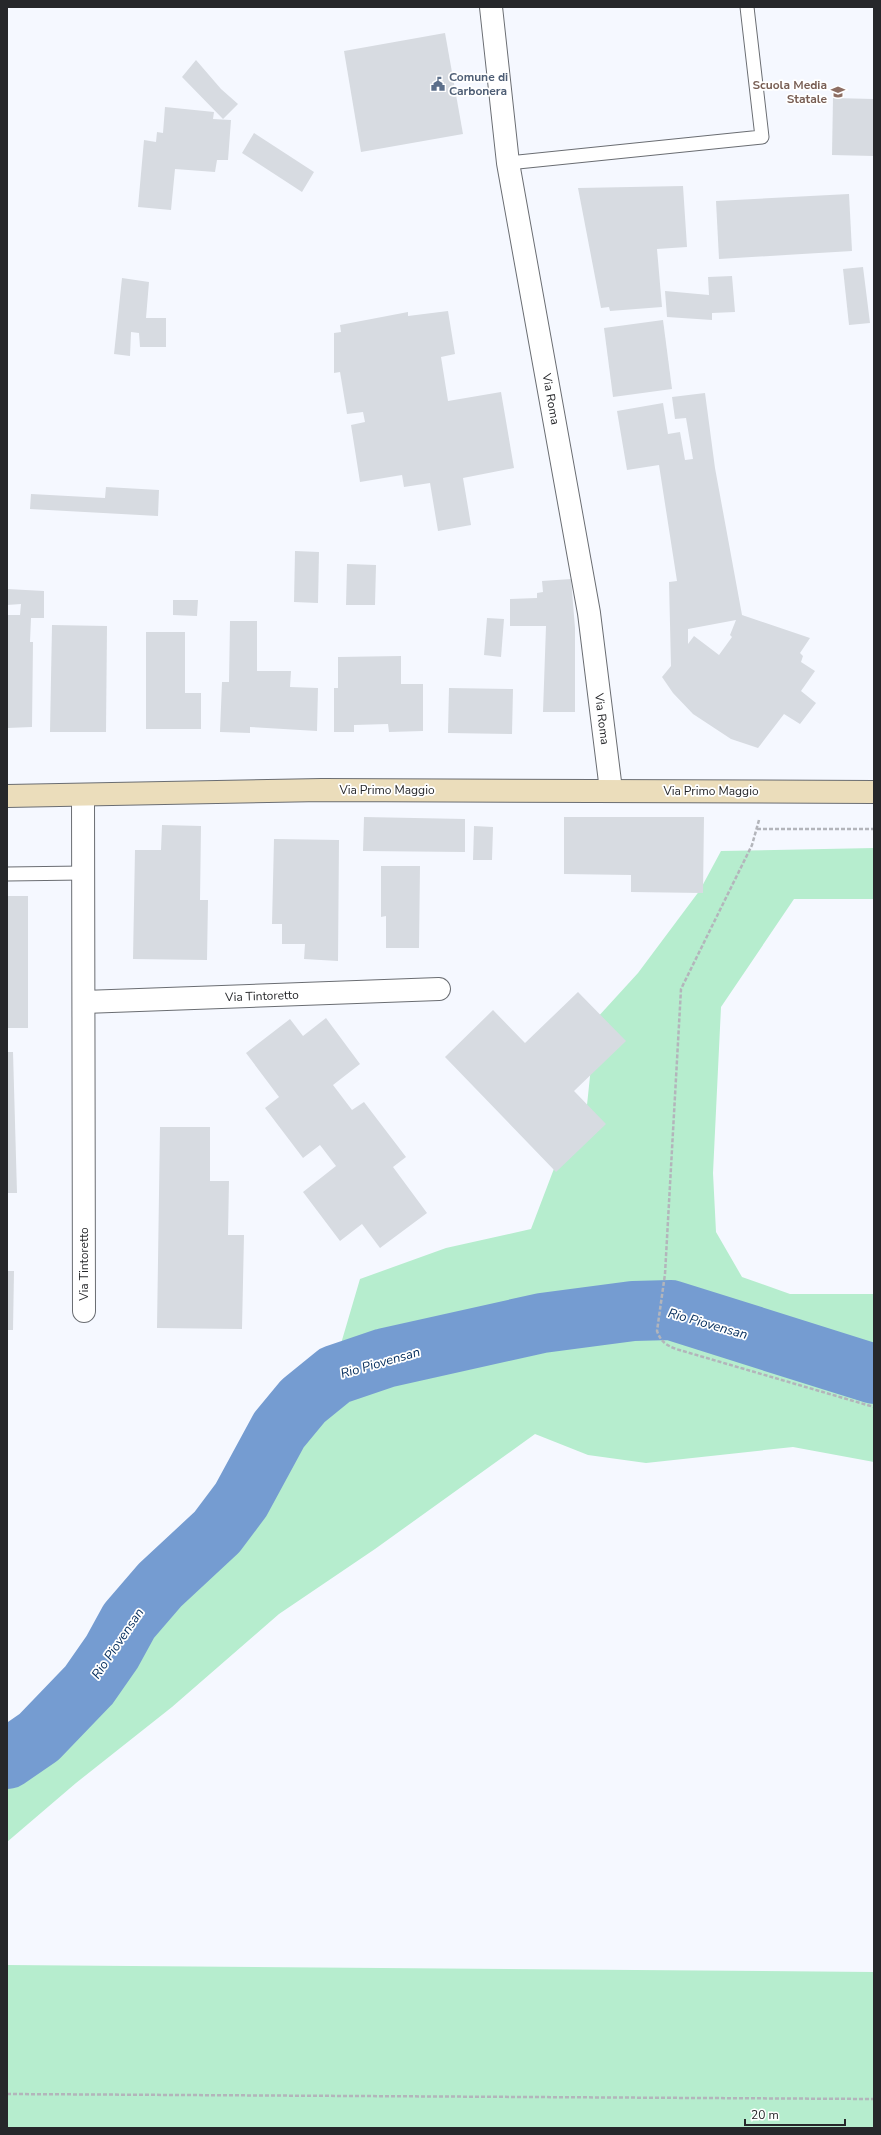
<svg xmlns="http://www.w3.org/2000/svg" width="881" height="2135" viewBox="0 0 881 2135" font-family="'Nunito Sans',sans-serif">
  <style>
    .green { fill: #b6edce }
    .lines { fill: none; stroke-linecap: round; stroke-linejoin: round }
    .river { stroke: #759cd1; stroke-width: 60 }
    .building { fill: #d7dbe1; fill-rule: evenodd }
    .lane-casing { stroke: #6a6d72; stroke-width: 15 }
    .street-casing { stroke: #6a6d72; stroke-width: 24 }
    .secondary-casing { stroke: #6a6d72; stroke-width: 24 }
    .path { stroke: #b3b5bb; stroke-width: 2.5; stroke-dasharray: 4 2; stroke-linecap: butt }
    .lane { stroke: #fff; stroke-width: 13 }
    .street { stroke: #fff; stroke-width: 22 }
    .secondary { stroke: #ebddbb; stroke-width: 22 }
    .labels { text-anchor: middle; stroke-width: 3.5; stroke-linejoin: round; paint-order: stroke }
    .service-label { font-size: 12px; font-weight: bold; fill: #4e5e75; stroke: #fff; text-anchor: start }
    .education-label { font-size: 12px; font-weight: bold; fill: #785e54; stroke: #fff; text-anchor: end }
    .street-label { font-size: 12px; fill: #26272a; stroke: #fff }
    .water-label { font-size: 13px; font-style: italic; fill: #032c5c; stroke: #fff }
  </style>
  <rect width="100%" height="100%" fill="#f5f8ff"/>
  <g class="green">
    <path d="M 874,848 L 874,899 L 794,899 L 721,1007 L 713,1173 L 716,1232 L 742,1277 L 790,1294 L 874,1294 L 874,1462 L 793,1447 L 646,1463 L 588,1455 L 535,1434 L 375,1549 L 279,1614 L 172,1707 L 76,1783 L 7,1842 L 7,1731 C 40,1708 68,1678 90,1644 C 97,1631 103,1617 112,1605 C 145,1561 193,1531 224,1486 C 232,1474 238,1459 244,1445 C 267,1401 291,1364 340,1347 L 360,1279 L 446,1248 L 531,1229 L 555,1166 L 587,1105 L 596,1019 L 638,973 L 700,890 L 721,851 Z"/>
    <path d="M 7,1965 L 874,1972 L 874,2128 L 7,2128 Z"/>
  </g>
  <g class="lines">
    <path class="river" d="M 7,1759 L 39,1737 L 89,1685 L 112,1652 L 129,1621 L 160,1585 L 217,1532 L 241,1500 L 279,1430 L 303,1401 L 335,1375 L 385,1358 L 542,1323 L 633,1311 L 671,1310 L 874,1374"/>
  </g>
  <g class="building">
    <path d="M 445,33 L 463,134 L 361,152 L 344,51 Z"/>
    <path d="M 196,60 L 221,89 L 238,104 L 223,119 L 182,77 Z"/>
    <path d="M 833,98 L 874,99 L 874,156 L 832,155 Z"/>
    <path d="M 165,107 L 214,112 L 213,119 L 231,120 L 228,160 L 217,160 L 215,172 L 175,169 L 171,210 L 138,207 L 144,140 L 156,142 L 157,132 L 163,133 Z"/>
    <path d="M 254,133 L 314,172 L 302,192 L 242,153 Z"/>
    <path d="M 683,186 L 687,247 L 657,249 L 662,307 L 610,311 L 609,307 L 601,308 L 578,188 Z"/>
    <path d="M 849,194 L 852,251 L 719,259 L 716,201 Z"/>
    <path d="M 863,267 L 870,323 L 849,325 L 843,269 Z"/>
    <path d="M 732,276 L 735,312 L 712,313 L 712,320 L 667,317 L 665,291 L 709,295 L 708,277 Z"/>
    <path d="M 122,278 L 149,282 L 146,318 L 166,318 L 166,347 L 140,347 L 139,333 L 131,332 L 130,356 L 114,354 Z"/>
    <path d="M 448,311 L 455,354 L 441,357 L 448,401 L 501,392 L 514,468 L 463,478 L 471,525 L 438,531 L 430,483 L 404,487 L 402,475 L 360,482 L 351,425 L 365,422 L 363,412 L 347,414 L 340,372 L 334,373 L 334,333 L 341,332 L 340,325 L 408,312 L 408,316 Z"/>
    <path d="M 663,320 L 672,389 L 613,397 L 604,328 Z"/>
    <path d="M 705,393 L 715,468 L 742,615 L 810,638 L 800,653 L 803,656 L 801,662 L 815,671 L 801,691 L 816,703 L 800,724 L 784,714 L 758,748 L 731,739 L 693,714 L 673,693 L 662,677 L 671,666 L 669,582 L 677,581 L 659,465 L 627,470 L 617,411 L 663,403 L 668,434 L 680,432 L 685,460 L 693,459 L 686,418 L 675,419 L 672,397 ZM 736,620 L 730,635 L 732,637 L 719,655 L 694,636 L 688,644 L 688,629 Z"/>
    <path d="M 106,487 L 159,490 L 158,516 L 30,509 L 31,494 L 105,498 Z"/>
    <path d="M 295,551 L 319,552 L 318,603 L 294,602 Z"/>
    <path d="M 347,564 L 376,565 L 375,605 L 346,605 Z"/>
    <path d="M 571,579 L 575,628 L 575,712 L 543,712 L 546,626 L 510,626 L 510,599 L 537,598 L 537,593 L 543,592 L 542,581 Z"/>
    <path d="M 7,589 L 44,591 L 44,618 L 31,618 L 30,642 L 33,642 L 32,727 L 7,728 L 7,615 L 20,615 L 21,604 L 7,605 Z"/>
    <path d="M 173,600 L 198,600 L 197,616 L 173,615 Z"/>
    <path d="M 487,618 L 504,619 L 501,657 L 484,655 Z"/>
    <path d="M 230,621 L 257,621 L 257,671 L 291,671 L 290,687 L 318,688 L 317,731 L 250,727 L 250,733 L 220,732 L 222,682 L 229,682 Z"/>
    <path d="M 52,625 L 107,626 L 106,732 L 50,732 Z"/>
    <path d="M 146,632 L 185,632 L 185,693 L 201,693 L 201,729 L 146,729 Z"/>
    <path d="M 401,656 L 401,684 L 423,684 L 423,731 L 389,732 L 388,724 L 354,725 L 354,732 L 334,732 L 334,688 L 338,688 L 338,657 Z"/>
    <path d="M 449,688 L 513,689 L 512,734 L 448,733 Z"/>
    <path d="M 364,817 L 465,819 L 465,852 L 363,851 Z"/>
    <path d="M 564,817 L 704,817 L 703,893 L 631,892 L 631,875 L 564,874 Z"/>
    <path d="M 162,825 L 201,826 L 200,900 L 208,900 L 207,960 L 133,959 L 135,850 L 161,850 Z"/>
    <path d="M 474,826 L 493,827 L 492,860 L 473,860 Z"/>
    <path d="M 274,839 L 339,840 L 338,961 L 304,959 L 305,944 L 282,944 L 282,924 L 272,924 Z"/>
    <path d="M 381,866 L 420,866 L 419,948 L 386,948 L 386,916 L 381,917 Z"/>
    <rect x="7" y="896" width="21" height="132"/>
    <path d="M 578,992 L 626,1041 L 574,1091 L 606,1124 L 556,1172 L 445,1057 L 493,1010 L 525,1043 Z"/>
    <path d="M 326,1018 L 360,1064 L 333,1085 L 352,1110 L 364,1102 L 406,1157 L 393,1167 L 427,1213 L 380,1248 L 362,1224 L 340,1241 L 303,1192 L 336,1166 L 320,1145 L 303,1158 L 265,1108 L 279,1097 L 246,1053 L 290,1019 L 303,1036 Z"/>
    <path d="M 7,1052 L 13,1052 L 17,1193 L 7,1193 Z"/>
    <path d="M 160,1127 L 210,1127 L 210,1181 L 229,1181 L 228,1235 L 244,1235 L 242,1329 L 157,1328 Z"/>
    <path d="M 7,1271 L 14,1271 L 13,1330 L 7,1330 Z"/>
  </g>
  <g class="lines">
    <defs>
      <g id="lane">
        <path d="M 508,163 L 762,137 L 747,7"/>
        <path d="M 7,874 L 83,873"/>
      </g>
      <g id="street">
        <path d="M 491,7 L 508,163 L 589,613 L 611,790"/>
        <path d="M 83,795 L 84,1311"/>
        <path d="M 84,1002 L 439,989"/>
      </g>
      <path id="secondary" d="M 7,796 L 322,790 L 874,792"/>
    </defs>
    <use href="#lane" class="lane-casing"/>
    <use href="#street" class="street-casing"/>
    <use href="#secondary" class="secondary-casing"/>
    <g class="path">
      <path d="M 759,820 L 752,845 L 681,989 L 665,1274 L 657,1331 C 661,1342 666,1345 676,1349 L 874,1407"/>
      <path d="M 757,829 L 874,829"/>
      <path d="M 7,2094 L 874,2099"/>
    </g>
    <use href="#lane" class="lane"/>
    <use href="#street" class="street"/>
    <use href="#secondary" class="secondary"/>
  </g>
  <defs>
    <symbol id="civic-bare" viewBox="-9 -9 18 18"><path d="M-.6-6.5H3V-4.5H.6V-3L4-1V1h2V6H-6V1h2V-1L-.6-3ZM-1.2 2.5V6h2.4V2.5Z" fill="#5c6f8a" stroke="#fff" stroke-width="2.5" paint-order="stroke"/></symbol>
    <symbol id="school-bare" viewBox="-9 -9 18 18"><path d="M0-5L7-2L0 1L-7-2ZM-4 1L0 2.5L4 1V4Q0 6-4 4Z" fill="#8d6e63" stroke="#fff" stroke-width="2.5" paint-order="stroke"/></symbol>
  </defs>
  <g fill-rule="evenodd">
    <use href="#civic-bare" x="428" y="74" width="20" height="20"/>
    <use href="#school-bare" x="828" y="82" width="20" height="20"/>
  </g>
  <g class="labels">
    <g class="service-label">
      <text x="449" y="81">Comune di<tspan x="449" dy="14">Carbonera</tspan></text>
    </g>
    <g class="education-label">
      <text x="827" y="89">Scuola Media<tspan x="827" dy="14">Statale</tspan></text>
    </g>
    <g class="street-label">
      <text transform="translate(551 399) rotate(80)" y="4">Via Roma</text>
      <text transform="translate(602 719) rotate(83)" y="4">Via Roma</text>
      <text x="387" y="794">Via Primo Maggio</text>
      <text x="711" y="795">Via Primo Maggio</text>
      <text transform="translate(262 996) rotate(-2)" y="4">Via Tintoretto</text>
      <text transform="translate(84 1264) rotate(-90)" y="4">Via Tintoretto</text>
    </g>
    <g class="water-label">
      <text transform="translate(708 1323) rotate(16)" y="5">Rio Piovensan</text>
      <text transform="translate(380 1362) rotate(-16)" y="5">Rio Piovensan</text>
      <text transform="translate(117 1643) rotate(-56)" y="5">Rio Piovensan</text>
    </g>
  </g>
  <rect width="881" height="2135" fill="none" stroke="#26272a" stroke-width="16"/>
  <path d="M745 2119v6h100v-6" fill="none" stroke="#26272a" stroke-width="2"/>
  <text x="751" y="2119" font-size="12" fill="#26272a" stroke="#ffffff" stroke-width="3" paint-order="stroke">20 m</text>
</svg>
